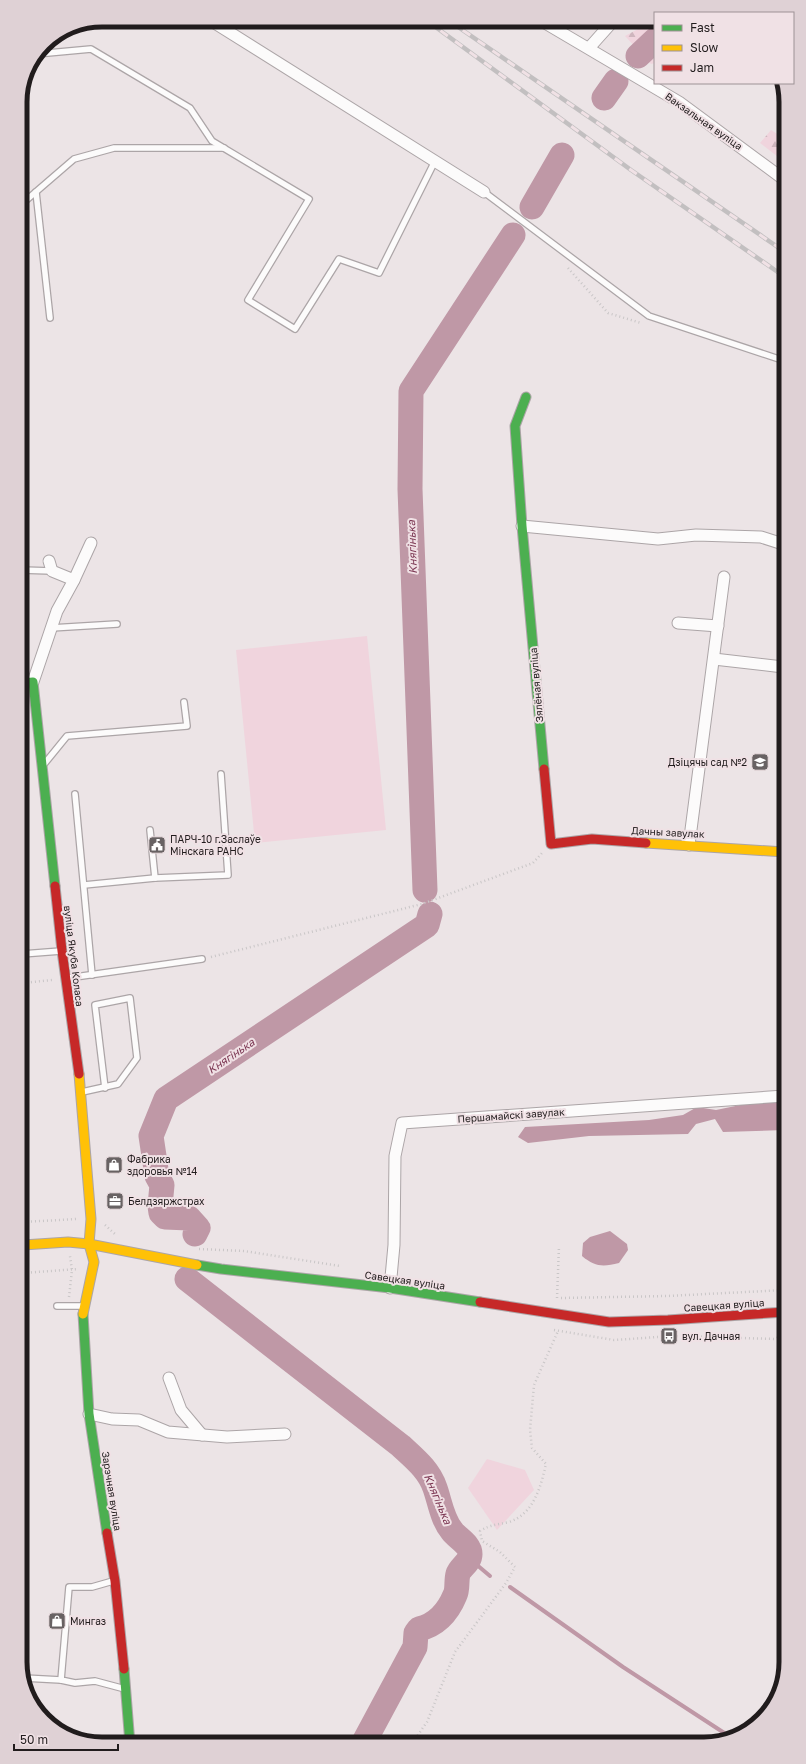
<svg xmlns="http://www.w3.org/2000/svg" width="806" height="1764" viewBox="0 0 806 1764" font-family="'Golos Text',sans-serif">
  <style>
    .green { fill: #f0d4dd }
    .forest { fill: url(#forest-firs) }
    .water { fill: #bf98a6 }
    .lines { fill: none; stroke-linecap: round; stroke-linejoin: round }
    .stream { stroke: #bf98a6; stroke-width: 4 }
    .river { stroke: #bf98a6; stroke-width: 25 }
    .lane-casing { stroke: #aca5a7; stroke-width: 8 }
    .street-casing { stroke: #aca5a7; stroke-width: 13 }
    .fast-casing { stroke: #aca5a7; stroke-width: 11 }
    .slow-casing { stroke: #aca5a7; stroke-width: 11 }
    .jam-casing { stroke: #aca5a7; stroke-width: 11 }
    .path { stroke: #c9c6c7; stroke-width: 2.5; stroke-dasharray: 1 3; stroke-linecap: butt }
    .lane { stroke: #fcfbfb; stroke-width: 5.5 }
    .street { stroke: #fcfbfb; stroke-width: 11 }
    .fast { stroke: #4caf50; stroke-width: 9 }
    .slow { stroke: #ffc107; stroke-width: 9 }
    .jam { stroke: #c62828; stroke-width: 9 }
    .rail-casing { stroke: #c2bfc0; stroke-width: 4.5 }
    .rail { stroke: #f0e1e5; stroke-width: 3; stroke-dasharray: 9; stroke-linecap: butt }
    .labels { text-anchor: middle; stroke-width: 4; stroke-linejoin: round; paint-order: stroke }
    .street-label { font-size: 10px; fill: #211c1d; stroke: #f0e1e5 }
    .poi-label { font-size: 10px; fill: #211c1d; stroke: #f0e1e5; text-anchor: start }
    .water-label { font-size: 11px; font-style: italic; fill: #7b3652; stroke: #f0e1e5 }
    .rim { fill: none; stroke: #211c1d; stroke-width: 5 }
  </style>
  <defs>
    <pattern id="forest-firs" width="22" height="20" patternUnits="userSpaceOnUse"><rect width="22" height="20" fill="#f0d4dd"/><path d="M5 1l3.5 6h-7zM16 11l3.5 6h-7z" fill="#ceb5bd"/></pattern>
  </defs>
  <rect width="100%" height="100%" fill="#ece4e6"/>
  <g class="green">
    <path d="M 367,636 L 386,830 L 255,843 L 236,650 Z"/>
    <path d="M 487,1459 L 525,1470 L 534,1490 L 497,1530 L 468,1488 Z"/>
  </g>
  <g class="forest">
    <path d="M 655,20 L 655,63 L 651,64 L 625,36 Z"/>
    <path d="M 771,130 L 782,137 L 782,160 L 760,143 Z"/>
  </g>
  <g class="water">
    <path d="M 755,1102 L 784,1103 L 785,1130 L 723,1132 L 715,1119 L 696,1124 L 688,1134 L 589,1136 L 528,1143 L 518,1137 L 525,1127 L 649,1120 L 683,1115 L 697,1107 L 716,1110 Z"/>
    <path d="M 610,1231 L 627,1244 L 628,1250 L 619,1263 C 603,1267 595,1267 582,1256 L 583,1243 L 590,1237 Z"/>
  </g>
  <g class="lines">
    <g class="stream">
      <path d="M 469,1560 L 477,1565 L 490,1576"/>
      <path d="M 510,1587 L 623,1667 L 732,1738"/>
    </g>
    <g class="river">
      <path d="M 638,56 L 655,40"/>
      <path d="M 604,98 L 616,81"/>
      <path d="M 532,207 L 562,155"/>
      <path d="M 425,890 L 410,489 L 411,391 L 513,235"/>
      <path d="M 195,1234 L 198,1228 L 189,1218 L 165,1217 L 161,1213 L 160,1206 L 162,1185 L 157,1176 L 151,1136 L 166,1099 L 427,925 L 430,914"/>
      <path d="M 187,1279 L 401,1446 C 415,1459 429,1470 435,1488 C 440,1502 442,1519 452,1531 C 457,1538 470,1544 470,1554 C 470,1563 460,1567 458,1574 C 456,1581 458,1589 455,1595 C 448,1612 436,1625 419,1629 L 416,1633 L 415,1647 L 364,1742"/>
    </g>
    <defs>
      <g id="lane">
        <path d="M 37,54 L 91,49 L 190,108 L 212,141 L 309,199 L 248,300 L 295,329 L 339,259 L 379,273 L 435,161"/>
        <path d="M 36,192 L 50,318"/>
        <path d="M 484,192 L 649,316 L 782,360"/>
        <path d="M 20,203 L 23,203 L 74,159 L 114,148 L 224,148"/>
        <path d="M 21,570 L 52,571"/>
        <path d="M 51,628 L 117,624"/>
        <path d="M 45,763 L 67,736 L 187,726 L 184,702"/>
        <path d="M 75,794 L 92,975"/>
        <path d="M 150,830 L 155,878"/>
        <path d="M 84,885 L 155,878 L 228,875 L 221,774"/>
        <path d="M 22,954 L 61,951"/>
        <path d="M 68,978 L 202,959"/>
        <path d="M 82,1092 L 118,1084 L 137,1058 L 130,998 L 95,1005 L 105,1088"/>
        <path d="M 57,1306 L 84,1306"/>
        <path d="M 113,1581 L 92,1587 L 69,1587 L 61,1680 L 75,1683 L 95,1681 L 125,1689"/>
        <path d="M 24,1678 L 61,1680"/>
      </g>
      <g id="street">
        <path d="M 210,20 L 484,192"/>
        <path d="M 540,20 L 679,102 L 782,178"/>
        <path d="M 589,48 L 614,20"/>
        <path d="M 522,526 L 658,539 L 696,535 L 761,537 L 783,544"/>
        <path d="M 49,561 L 52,571 L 74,580"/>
        <path d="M 678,623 L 718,626"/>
        <path d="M 714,659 L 783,667"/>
        <path d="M 33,682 L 57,611 L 74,580 L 91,543"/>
        <path d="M 689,845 L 724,577"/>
        <path d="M 390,1288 L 394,1245 L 395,1156 L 402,1123 L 784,1096"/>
        <path d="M 169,1378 L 181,1410 L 202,1435"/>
        <path d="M 89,1414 L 112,1419 L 139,1420 L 168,1432 L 227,1437 L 285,1434"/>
      </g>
      <g id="fast">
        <path d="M 526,397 L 515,426 L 522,526 L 544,769"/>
        <path d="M 22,683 L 33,682 L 55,886"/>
        <path d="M 197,1265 L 221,1269 L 390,1288 L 480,1302"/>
        <path d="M 83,1314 L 89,1414 L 107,1533"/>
        <path d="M 124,1669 L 130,1744"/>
      </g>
      <g id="slow">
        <path d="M 646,843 L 784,852"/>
        <path d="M 79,1074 L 91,1219 L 89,1244 L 94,1262 L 83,1314"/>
        <path d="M 23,1245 L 68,1242 L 89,1244 L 197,1265"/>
      </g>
      <g id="jam">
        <path d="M 544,769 L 551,844 L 592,839 L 646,843"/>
        <path d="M 55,886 L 62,951 L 79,1074"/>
        <path d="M 480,1302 L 609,1322 L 668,1320 L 785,1312"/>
        <path d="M 107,1533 L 115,1581 L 124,1669"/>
      </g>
    </defs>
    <use href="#lane" class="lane-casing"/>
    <use href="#street" class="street-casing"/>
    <use href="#fast" class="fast-casing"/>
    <use href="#slow" class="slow-casing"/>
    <use href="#jam" class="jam-casing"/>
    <g class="path">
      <path d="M 568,268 L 608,313 L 641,323"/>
      <path d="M 211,957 L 422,904 L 533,863 L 542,853"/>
      <path d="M 23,983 L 52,980"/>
      <path d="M 23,1222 L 77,1219"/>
      <path d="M 105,1225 L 115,1234"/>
      <path d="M 199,1249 L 244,1251 L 340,1266"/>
      <path d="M 23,1273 L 78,1269"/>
      <path d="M 69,1297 L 72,1270 L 70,1256"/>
      <path d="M 557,1298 L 559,1246"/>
      <path d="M 561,1298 L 667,1296 L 785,1290"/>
      <path d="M 554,1330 L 614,1340 L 658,1337"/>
      <path d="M 673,1336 L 775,1339 L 785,1334"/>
      <path d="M 413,1742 L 427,1722 L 455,1652 L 506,1583 L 515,1567 L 500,1552 L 482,1541 L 480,1531 C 491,1524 497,1525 509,1522 C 534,1514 541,1486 546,1464 L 532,1448 L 530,1430 L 534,1385 L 558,1331"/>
    </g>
    <use href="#lane" class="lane"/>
    <use href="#street" class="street"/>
    <use href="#fast" class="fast"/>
    <use href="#slow" class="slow"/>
    <use href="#jam" class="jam"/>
    <defs>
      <g id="rail">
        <path d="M 426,20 L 631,170 L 782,275"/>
        <path d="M 448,20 L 782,250"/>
      </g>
    </defs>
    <use href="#rail" class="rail-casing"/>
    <use href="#rail" class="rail"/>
  </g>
  <defs>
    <symbol id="school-square" viewBox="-11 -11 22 22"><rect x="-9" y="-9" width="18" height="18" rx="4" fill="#686263" stroke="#f0e1e5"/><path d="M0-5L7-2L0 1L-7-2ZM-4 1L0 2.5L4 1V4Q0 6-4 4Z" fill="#fff"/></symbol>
    <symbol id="civic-square" viewBox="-11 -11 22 22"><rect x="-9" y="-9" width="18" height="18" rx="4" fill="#686263" stroke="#f0e1e5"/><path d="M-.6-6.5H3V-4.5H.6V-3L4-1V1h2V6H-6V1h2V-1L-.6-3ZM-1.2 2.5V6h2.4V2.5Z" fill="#fff"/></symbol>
    <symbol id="shop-square" viewBox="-11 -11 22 22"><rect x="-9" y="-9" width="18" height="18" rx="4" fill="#686263" stroke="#f0e1e5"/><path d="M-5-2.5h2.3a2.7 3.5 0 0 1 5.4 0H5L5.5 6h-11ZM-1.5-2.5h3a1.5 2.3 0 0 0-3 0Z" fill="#fff"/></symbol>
    <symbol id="office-square" viewBox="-11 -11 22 22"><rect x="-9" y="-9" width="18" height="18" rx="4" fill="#686263" stroke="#f0e1e5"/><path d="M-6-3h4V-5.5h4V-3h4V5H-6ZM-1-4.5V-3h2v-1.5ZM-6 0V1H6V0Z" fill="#fff"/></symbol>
    <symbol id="bus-square" viewBox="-11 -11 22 22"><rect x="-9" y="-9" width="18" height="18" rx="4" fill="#686263" stroke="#f0e1e5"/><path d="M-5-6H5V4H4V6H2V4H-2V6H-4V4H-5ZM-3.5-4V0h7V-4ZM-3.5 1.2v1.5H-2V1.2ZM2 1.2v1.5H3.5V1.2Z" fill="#fff"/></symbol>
  </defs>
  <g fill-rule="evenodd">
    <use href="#school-square" x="750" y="752" width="20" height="20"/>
    <use href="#civic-square" x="147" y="835" width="20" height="20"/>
    <use href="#shop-square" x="104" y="1155" width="20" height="20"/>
    <use href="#office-square" x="105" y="1191" width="20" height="20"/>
    <use href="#bus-square" x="659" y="1326" width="20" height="20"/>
    <use href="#shop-square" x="47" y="1611" width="20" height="20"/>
  </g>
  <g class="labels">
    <g class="street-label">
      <text transform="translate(704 121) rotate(35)" y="4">Вакзальная вуліца</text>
      <text transform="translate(536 685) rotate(-95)" y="4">Зялёная вуліца</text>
      <text transform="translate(668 832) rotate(3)" y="4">Дачны завулак</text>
      <text transform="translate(74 956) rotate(83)" y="4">вуліца Якуба Коласа</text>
      <text transform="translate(511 1115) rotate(-4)" y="4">Першамайскі завулак</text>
      <text transform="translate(405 1280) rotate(8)" y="4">Савецкая вуліца</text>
      <text transform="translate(724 1305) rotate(-4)" y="4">Савецкая вуліца</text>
      <text transform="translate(112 1491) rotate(81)" y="4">Зарэчная вуліца</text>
    </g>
    <g class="poi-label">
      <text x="747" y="766" text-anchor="end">Дзіцячы сад №2</text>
      <text x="170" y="843">ПАРЧ-10 г.Заслаўе<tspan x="170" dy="12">Мінскага РАНС</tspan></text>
      <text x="127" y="1163">Фабрика<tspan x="127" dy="12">здоровья №14</tspan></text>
      <text x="128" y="1205">Белдзяржстрах</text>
      <text x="682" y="1340">вул. Дачная</text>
      <text x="70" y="1625">Мингаз</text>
    </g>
    <g class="water-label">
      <text transform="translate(412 547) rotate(-92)" y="4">Княгінька</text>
      <text transform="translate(231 1056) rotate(-34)" y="4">Княгінька</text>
      <text transform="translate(438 1499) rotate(67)" y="4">Княгінька</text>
    </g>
  </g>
  <path d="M0 0H806V1764H0ZM102 27H704A75 75 0 0 1 779 102V1662A75 75 0 0 1 704 1737H102A75 75 0 0 1 27 1662V102A75 75 0 0 1 102 27Z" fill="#dfd1d5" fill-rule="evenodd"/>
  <path class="rim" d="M102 27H704A75 75 0 0 1 779 102V1662A75 75 0 0 1 704 1737H102A75 75 0 0 1 27 1662V102A75 75 0 0 1 102 27Z"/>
  <rect x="654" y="12" width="140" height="72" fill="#f0e1e5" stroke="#9d9295"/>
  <rect x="662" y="25" width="20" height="6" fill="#4caf50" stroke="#9d9295"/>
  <text x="690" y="32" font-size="12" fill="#211c1d">Fast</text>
  <rect x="662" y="45" width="20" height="6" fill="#ffc107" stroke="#9d9295"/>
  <text x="690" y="52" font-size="12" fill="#211c1d">Slow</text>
  <rect x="662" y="65" width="20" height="6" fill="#c62828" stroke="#9d9295"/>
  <text x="690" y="72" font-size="12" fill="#211c1d">Jam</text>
  <path d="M14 1744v6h104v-6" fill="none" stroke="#211c1d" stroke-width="2"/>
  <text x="20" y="1744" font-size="12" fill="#211c1d" stroke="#f0e1e5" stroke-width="3" paint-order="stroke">50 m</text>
</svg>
